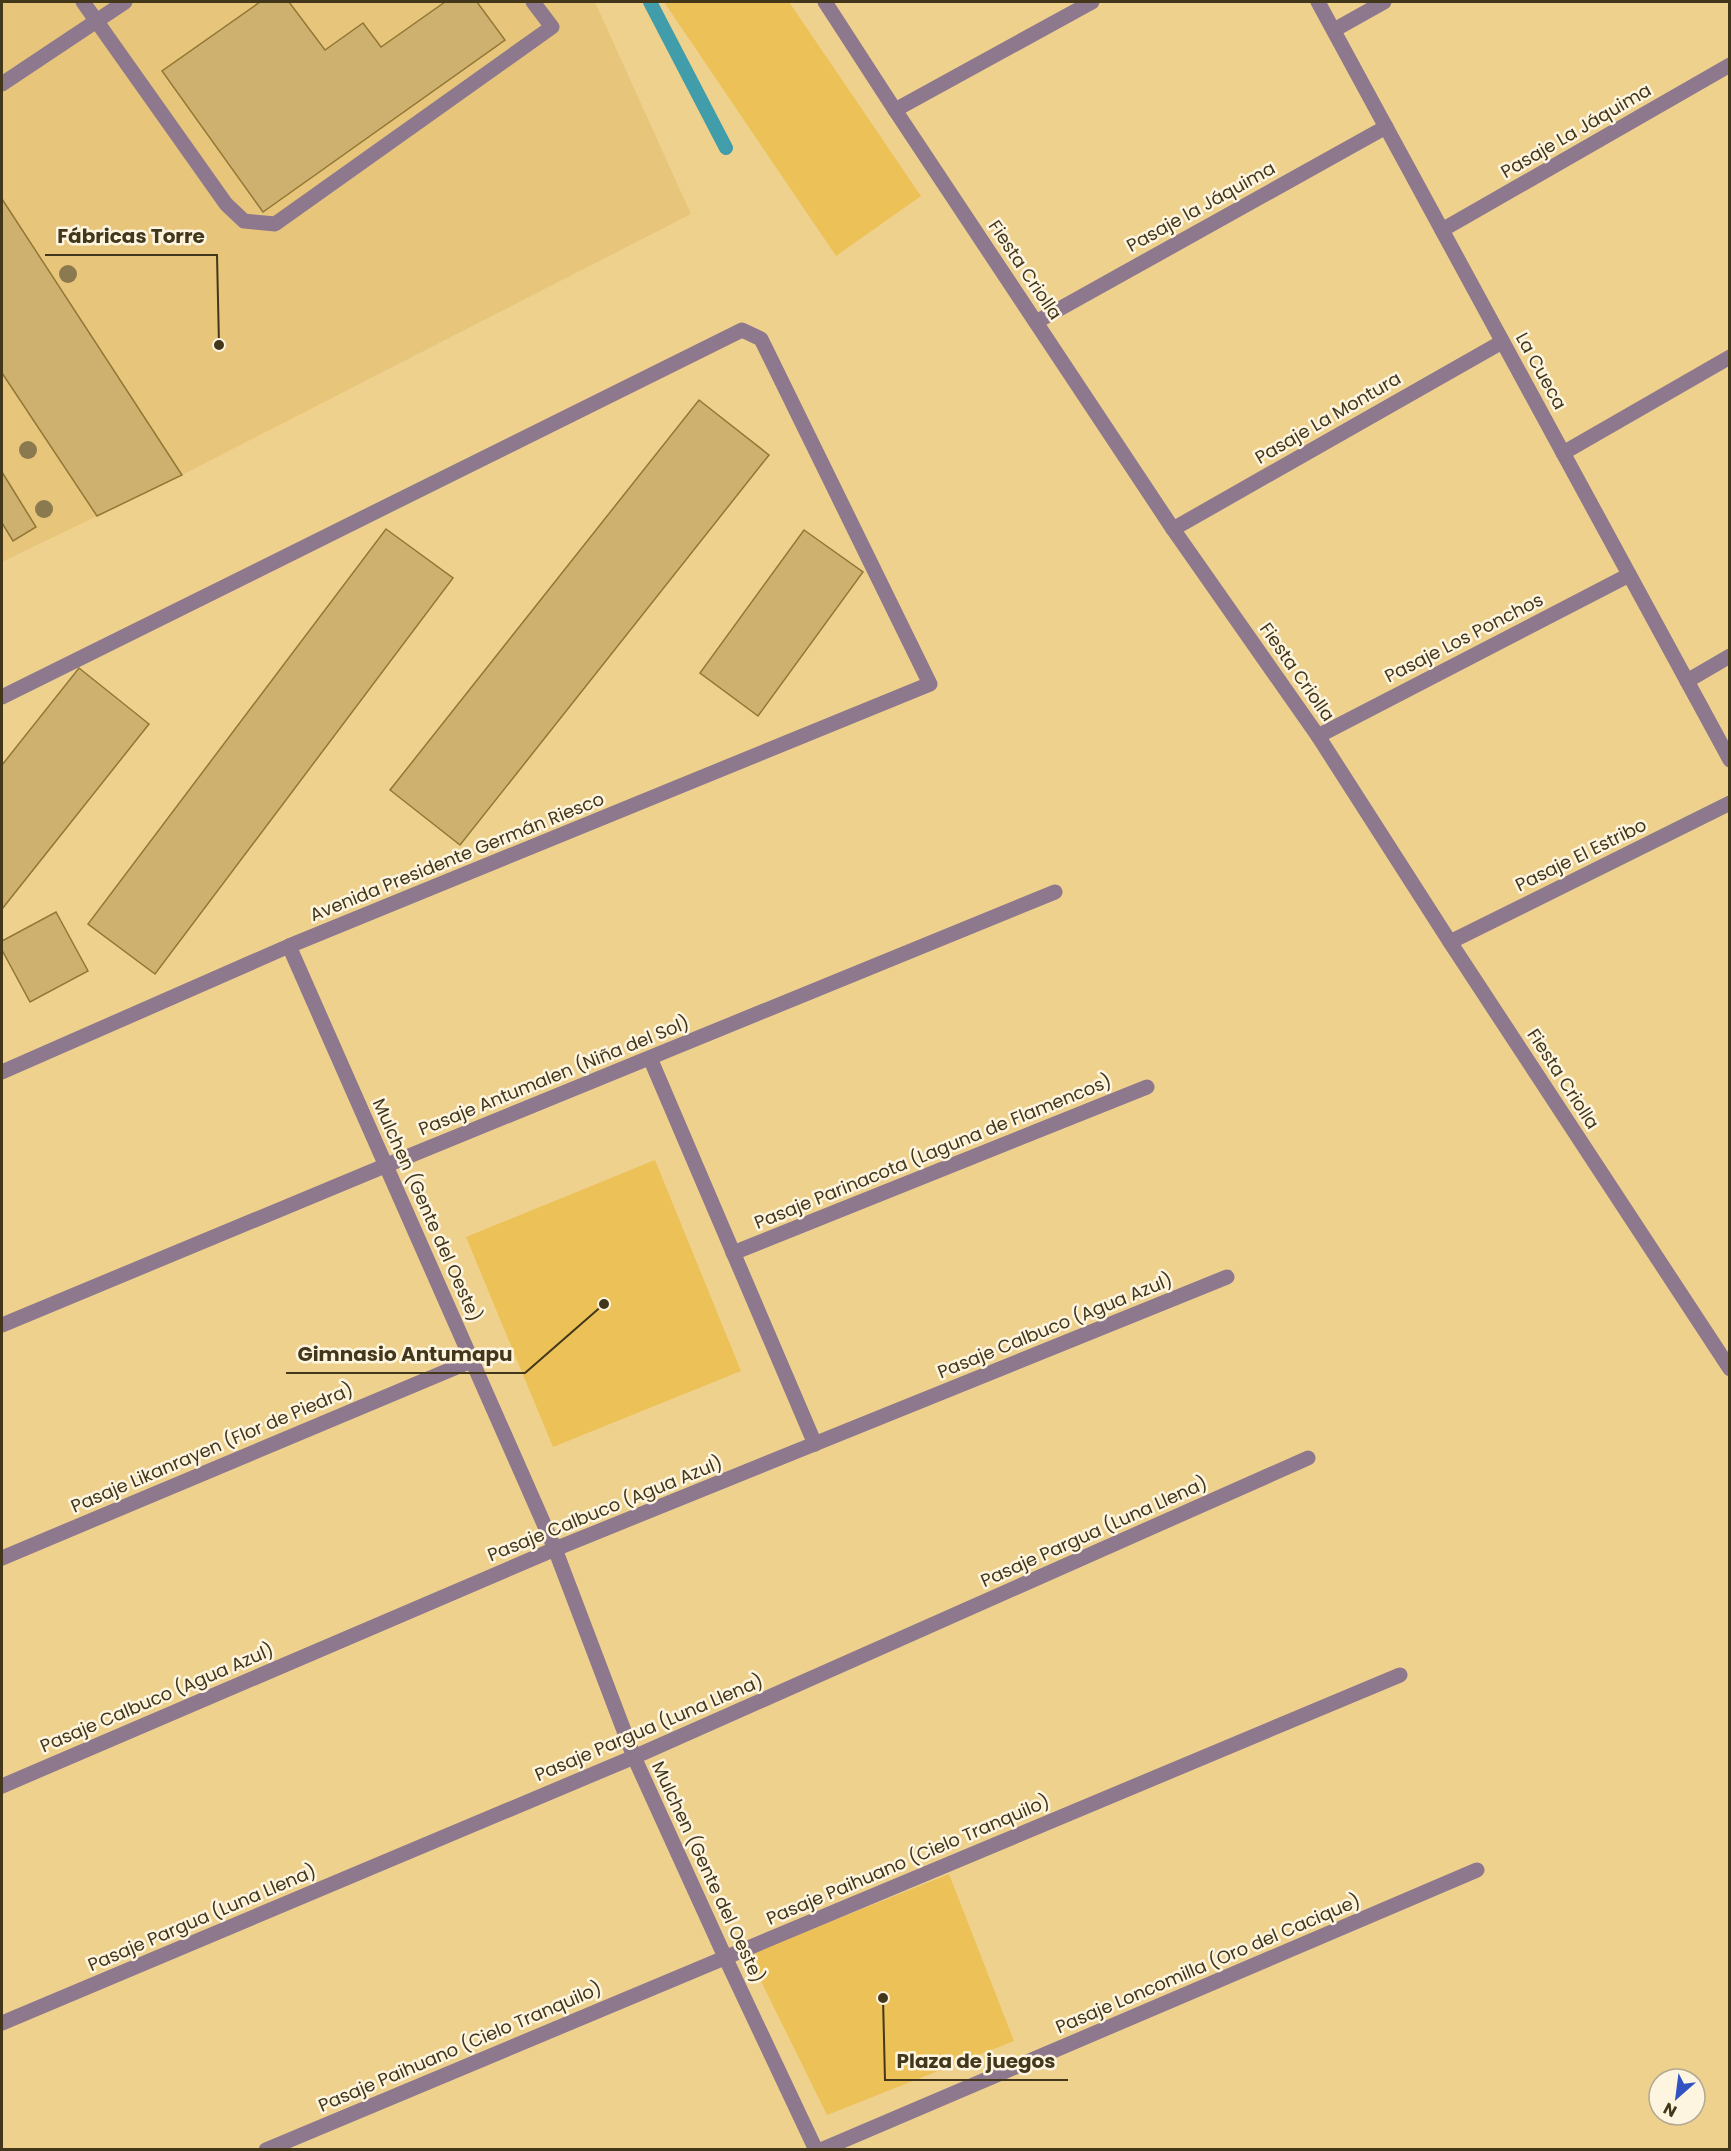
<svg xmlns="http://www.w3.org/2000/svg" width="1731" height="2151" viewBox="0 0 1731 2151" font-family="Poppins,sans-serif">
  <style>
    .built { fill: #e7c67b }
    .green { fill: #ecc157 }
    .lines { fill: none; stroke-linecap: round; stroke-linejoin: round }
    .stream { stroke: #419da9; stroke-width: 14 }
    .building { fill: #ceb16f; stroke: #927735; stroke-width: 1.5 }
    .minor { stroke: #8e788d; stroke-width: 15 }
    .tree { fill: #8b794f }
    .labels { text-anchor: middle; stroke-width: 5; stroke-linejoin: round; paint-order: stroke }
    .street-label { font-size: 18px; fill: #43371b; stroke: #fef5e1 }
    .leader { fill: none; stroke: #43371b; stroke-width: 2 }
    .callout-dot { fill: #43371b; stroke: #fef5e1; stroke-width: 2 }
    .callout-label { font-size: 20px; text-anchor: middle; font-weight: bold; fill: #43371b; stroke: #fef5e1; stroke-width: 5; stroke-linejoin: round; paint-order: stroke }
  </style>
  <rect width="100%" height="100%" fill="#efd18e"/>
  <path class="built" d="M 2,2 L 595,2 L 691,214 L 182,475 L 2,562 Z"/>
  <g class="green">
    <path d="M 664,2 L 789,2 L 921,196 L 836,256 Z"/>
    <path d="M 655,1160 L 741,1371 L 553,1447 L 466,1237 Z"/>
    <path d="M 949,1874 L 1014,2041 L 827,2115 L 748,1955 Z"/>
  </g>
  <g class="lines">
    <path class="stream" d="M 650,2 L 726,148"/>
  </g>
  <g class="building">
    <path d="M 260,2 L 289,2 L 325,50 L 363,23 L 381,47 L 445,2 L 477,2 L 505,40 L 263,212 L 162,71 Z"/>
    <path d="M 2,199 L 182,475 L 97,516 L 2,373 Z"/>
    <path d="M 699,400 L 769,455 L 460,845 L 390,790 Z"/>
    <path d="M 2,472 L 36,527 L 13,541 L 2,523 Z"/>
    <path d="M 386,529 L 453,578 L 155,974 L 88,924 Z"/>
    <path d="M 804,530 L 863,572 L 758,716 L 700,673 Z"/>
    <path d="M 79,668 L 149,724 L 2,909 L 2,765 Z"/>
    <path d="M 56,912 L 88,971 L 30,1002 L 2,950 L 2,941 Z"/>
  </g>
  <g class="lines">
    <g class="minor">
      <path d="M 83,2 L 226,204 L 244,221 L 275,224 L 552,27 L 533,2"/>
      <path d="M 825,2 L 895,110 L 1173,529 L 1318,736 L 1450,942 L 1730,1369"/>
      <path d="M 1318,2 L 1730,760"/>
      <path d="M 1334,30 L 1384,2"/>
      <path d="M 2,84 L 125,2"/>
      <path d="M 895,110 L 1092,2"/>
      <path d="M 1442,230 L 1730,65"/>
      <path d="M 1036,322 L 1386,127"/>
      <path d="M 1563,453 L 1730,357"/>
      <path d="M 1173,529 L 1502,342"/>
      <path d="M 1687,681 L 1730,656"/>
      <path d="M 2,697 L 742,330 L 761,339 L 930,684 L 289,946 L 2,1072"/>
      <path d="M 1318,736 L 1629,575"/>
      <path d="M 1450,942 L 1730,803"/>
      <path d="M 289,946 L 555,1549 L 634,1757 L 725,1957 L 816,2150"/>
      <path d="M 650,1058 L 815,1444"/>
      <path d="M 733,1253 L 1147,1087"/>
      <path d="M 2,1325 L 387,1165 L 1055,892"/>
      <path d="M 2,1558 L 471,1361"/>
      <path d="M 2,1786 L 555,1549 L 1227,1277"/>
      <path d="M 2,2023 L 634,1757 L 1308,1458"/>
      <path d="M 266,2150 L 1400,1675"/>
      <path d="M 821,2150 L 1477,1870"/>
    </g>
  </g>
  <g class="tree">
    <circle cx="68" cy="274" r="9"/>
    <circle cx="28" cy="450" r="9"/>
    <circle cx="44" cy="509" r="9"/>
  </g>
  <g class="labels">
    <g class="street-label">
      <text transform="translate(1576 131) rotate(-30)" y="6">Pasaje La Jáquima</text>
      <text transform="translate(1201 207) rotate(-29)" y="6">Pasaje la Jáquima</text>
      <text transform="translate(1025 270) rotate(56)" y="6">Fiesta Criolla</text>
      <text transform="translate(1541 371) rotate(61)" y="6">La Cueca</text>
      <text transform="translate(1328 418) rotate(-30)" y="6">Pasaje La Montura</text>
      <text transform="translate(1464 638) rotate(-27)" y="6">Pasaje Los Ponchos</text>
      <text transform="translate(1297 672) rotate(55)" y="6">Fiesta Criolla</text>
      <text transform="translate(1581 855) rotate(-26)" y="6">Pasaje El Estribo</text>
      <text transform="translate(457 857) rotate(-22)" y="6">Avenida Presidente Germán Riesco</text>
      <text transform="translate(554 1076) rotate(-22)" y="6">Pasaje Antumalen (Niña del Sol)</text>
      <text transform="translate(1563 1079) rotate(57)" y="6">Fiesta Criolla</text>
      <text transform="translate(933 1152) rotate(-22)" y="6">Pasaje Parinacota (Laguna de Flamencos)</text>
      <text transform="translate(427 1210) rotate(66)" y="6">Mulchen (Gente del Oeste)</text>
      <text transform="translate(1055 1326) rotate(-22)" y="6">Pasaje Calbuco (Agua Azul)</text>
      <text transform="translate(212 1448) rotate(-23)" y="6">Pasaje Likanrayen (Flor de Piedra)</text>
      <text transform="translate(605 1509) rotate(-22)" y="6">Pasaje Calbuco (Agua Azul)</text>
      <text transform="translate(1094 1532) rotate(-24)" y="6">Pasaje Pargua (Luna Llena)</text>
      <text transform="translate(157 1698) rotate(-23)" y="6">Pasaje Calbuco (Agua Azul)</text>
      <text transform="translate(649 1728) rotate(-23)" y="6">Pasaje Pargua (Luna Llena)</text>
      <text transform="translate(908 1860) rotate(-23)" y="6">Pasaje Paihuano (Cielo Tranquilo)</text>
      <text transform="translate(708 1872) rotate(65)" y="6">Mulchen (Gente del Oeste)</text>
      <text transform="translate(202 1918) rotate(-23)" y="6">Pasaje Pargua (Luna Llena)</text>
      <text transform="translate(1208 1964) rotate(-23)" y="6">Pasaje Loncomilla (Oro del Cacique)</text>
      <text transform="translate(460 2047) rotate(-23)" y="6">Pasaje Paihuano (Cielo Tranquilo)</text>
    </g>
  </g>
  <path class="leader" d="M219 345L217 255H45M604 1304L525 1373H286M883 1998L885 2080H1068"/>
  <g class="callout-dot">
    <circle cx="219" cy="345" r="6"/>
    <circle cx="604" cy="1304" r="6"/>
    <circle cx="883" cy="1998" r="6"/>
  </g>
  <g class="callout-label">
    <text x="131" y="243">Fábricas Torre</text>
    <text x="405" y="1361">Gimnasio Antumapu</text>
    <text x="976" y="2068">Plaza de juegos</text>
  </g>
  <rect width="1731" height="2151" fill="none" stroke="#43371b" stroke-width="6"/>
  <g transform="translate(1677 2097) rotate(208)"><circle r="28" fill="#fef5e1" stroke="#b3a992" stroke-width="1.5"/>
  <path d="M0-4.5L10 22L0 15L-10 22Z" fill="#3152c2"/>
  <text y="-9" font-size="16" font-weight="bold" text-anchor="middle" fill="#43371b">N</text>
  </g>
</svg>
